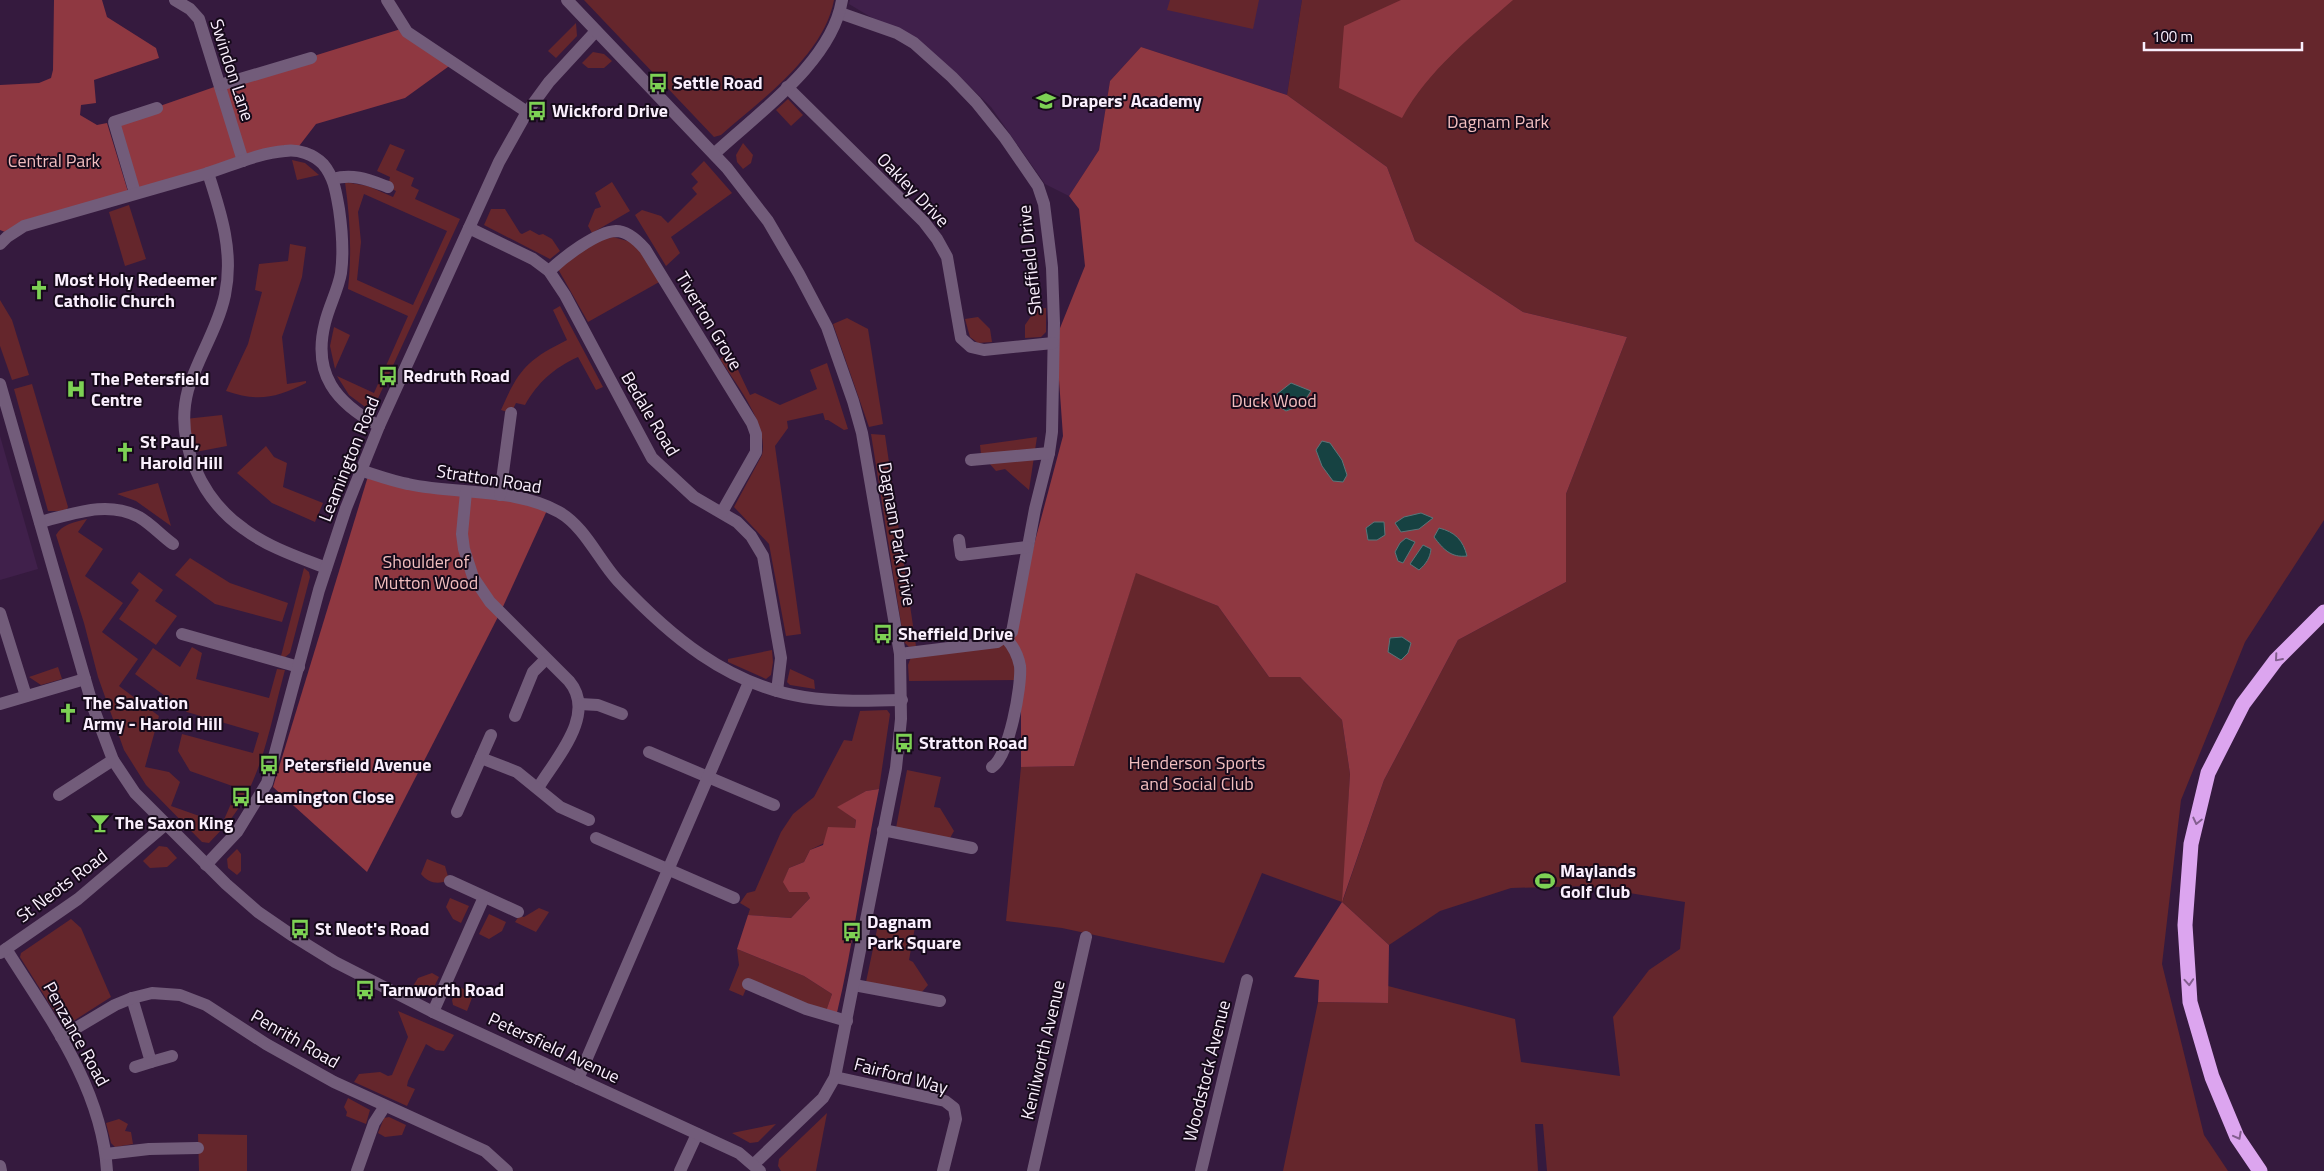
<svg xmlns="http://www.w3.org/2000/svg" width="2324" height="1171" viewBox="0 0 2324 1171" font-family="'Titillium Web',sans-serif">
  <style>
    .built { fill: #40204b }
    .green { fill: #65262c; fill-rule: evenodd }
    .forest { fill: #8f3841 }
    .water { fill: #164242; stroke: #5a767a }
    .lines { fill: none; stroke-linecap: round; stroke-linejoin: round }
    .minor { stroke: #725c7a; stroke-width: 12 }
    .tertiary { stroke: #725c7a; stroke-width: 12 }
    .motorway { stroke: #dca5ef; stroke-width: 15 }
    .oneway { stroke: #835f8f }
    .labels { text-anchor: middle; stroke-width: 4; stroke-linejoin: round; paint-order: stroke }
    .street-label { font-size: 18px; fill: #faeffd; stroke: #160a1a }
    .poi-label { font-size: 18px; font-weight: bold; fill: #faeffd; stroke: #160a1a; text-anchor: start }
    .park-label { font-size: 18px; fill: #f1bebf; stroke: #160a1a }
  </style>
  <rect width="100%" height="100%" fill="#351a3e"/>
  <g class="built">
    <path d="M 850,0 L 1302,0 L 1287,95 L 1141,47 L 1110,81 L 1099,150 L 1069,196 L 1045,184 L 991,107 L 953,70 L 914,43 L 849,4 Z"/>
    <path d="M 0,436 L 38,569 L 0,580 Z"/>
  </g>
  <g class="green">
    <path d="M 584,0 L 834,0 C 824,55 761,100 721,135 L 714,137 Z"/>
    <path d="M 1170,0 L 1259,0 L 1253,29 L 1167,10 Z"/>
    <path d="M 1302,0 L 2324,0 L 2324,520 L 2245,642 L 2181,800 L 2162,964 L 2204,1135 L 2228,1171 L 1547,1171 L 1543,1124 L 1535,1124 L 1538,1171 L 1283,1171 L 1318,1002 L 1388,1003 L 1388,986 L 1515,1019 L 1521,1062 L 1620,1076 L 1613,1017 L 1649,970 L 1680,949 L 1685,902 L 1586,886 L 1511,888 L 1440,911 L 1389,945 L 1342,902 L 1262,873 L 1224,963 L 1062,928 L 1006,921 L 1021,767 L 1074,766 L 1136,572 L 1218,606 L 1269,677 L 1300,677 L 1342,720 L 1350,774 L 1343,900 L 1384,780 L 1458,640 L 1566,582 L 1566,494 L 1627,337 L 1523,312 L 1415,241 L 1387,167 L 1287,95 Z"/>
    <path d="M 576,23 L 577,36 L 556,58 L 548,51 Z"/>
    <path d="M 593,52 L 604,54 L 612,61 L 604,68 L 588,68 L 582,63 Z"/>
    <path d="M 788,99 L 803,115 L 791,126 L 776,110 Z"/>
    <path d="M 743,143 L 753,155 L 751,163 L 743,169 L 737,162 L 736,155 Z"/>
    <path d="M 390,144 L 405,150 L 396,170 L 414,178 L 411,186 L 419,190 L 415,199 L 460,219 L 375,405 L 368,409 L 349,395 L 337,376 L 374,393 L 408,316 L 348,289 C 352,252 350,218 345,182 L 368,186 L 393,197 L 396,191 L 388,187 L 390,177 L 377,171 ZM 364,194 L 447,231 L 413,305 L 357,280 L 361,242 L 358,212 Z"/>
    <path d="M 292,160 L 305,163 L 319,175 L 297,180 Z"/>
    <path d="M 704,161 L 732,193 L 671,237 L 680,253 L 666,266 L 635,215 L 642,210 L 661,216 L 668,223 L 697,194 L 692,188 L 698,182 L 691,174 Z"/>
    <path d="M 612,182 L 630,211 L 592,233 L 588,226 L 595,209 L 601,207 L 595,193 Z"/>
    <path d="M 129,205 L 146,259 L 125,266 L 109,212 Z"/>
    <path d="M 491,209 L 505,209 L 520,233 L 522,234 L 530,230 L 539,235 L 543,234 L 552,239 L 560,251 L 550,259 L 484,225 Z"/>
    <path d="M 613,237 L 635,243 L 661,281 L 588,322 L 558,269 L 596,241 Z"/>
    <path d="M 290,244 L 306,247 L 302,277 L 282,337 L 287,384 L 306,381 L 306,383 C 276,398 258,402 226,391 L 248,344 L 262,292 L 255,290 L 259,264 L 288,261 Z"/>
    <path d="M 0,300 L 12,320 L 29,375 L 12,380 L 0,346 Z"/>
    <path d="M 560,306 L 603,387 L 596,390 L 578,357 C 554,368 538,382 525,405 L 516,403 L 511,413 L 501,410 C 519,369 527,360 567,340 L 553,310 Z"/>
    <path d="M 1046,308 L 1046,332 L 1041,337 L 1025,338 L 1025,325 L 1036,309 Z"/>
    <path d="M 978,317 L 990,329 L 992,342 L 978,343 L 970,337 L 965,319 Z"/>
    <path d="M 847,318 L 868,329 L 883,424 L 869,427 L 833,324 Z"/>
    <path d="M 334,327 L 350,335 L 335,369 L 330,346 Z"/>
    <path d="M 730,353 L 750,395 L 755,393 L 780,405 L 817,389 L 810,370 L 827,363 L 848,429 L 844,430 L 828,420 L 825,420 L 823,413 L 787,421 L 788,428 L 775,446 L 801,634 L 786,636 L 769,544 L 734,507 L 762,455 C 769,425 736,384 720,359 Z"/>
    <path d="M 32,384 L 68,507 L 66,511 L 48,511 L 14,389 Z"/>
    <path d="M 222,415 L 227,446 L 190,453 L 185,419 Z"/>
    <path d="M 871,434 L 885,435 L 916,646 L 909,647 L 904,642 Z"/>
    <path d="M 1037,437 L 1029,490 L 1005,469 L 996,471 L 981,454 L 980,445 Z"/>
    <path d="M 266,446 L 274,457 L 287,463 L 283,487 L 323,503 L 315,522 L 272,503 L 237,473 Z"/>
    <path d="M 158,483 L 171,526 L 136,501 L 117,494 Z"/>
    <path d="M 87,519 L 78,532 L 103,549 L 85,576 L 123,603 L 102,632 L 138,659 L 119,686 L 159,716 L 145,767 L 169,772 L 180,782 L 171,806 L 222,824 L 238,788 L 190,771 L 178,751 L 182,734 L 253,753 L 259,733 L 187,712 L 135,674 L 153,648 L 180,667 L 192,647 L 202,653 L 196,679 L 269,698 L 277,669 L 285,670 C 271,720 263,779 230,820 C 224,828 216,835 209,843 L 202,842 L 146,785 L 124,750 L 98,677 L 84,623 L 56,535 C 62,524 75,522 87,519 Z"/>
    <path d="M 190,558 L 230,583 L 288,603 L 282,622 L 215,604 L 175,575 Z"/>
    <path d="M 304,568 L 309,572 L 310,577 L 290,653 L 284,658 L 281,656 Z"/>
    <path d="M 139,572 L 163,590 L 155,601 L 177,616 L 156,645 L 119,619 L 139,590 L 131,583 Z"/>
    <path d="M 1011,643 L 1019,680 L 909,681 L 908,665 L 911,657 Z"/>
    <path d="M 772,650 L 773,662 L 771,675 L 766,679 L 728,662 L 728,659 Z"/>
    <path d="M 58,667 L 62,679 L 41,685 L 29,677 Z"/>
    <path d="M 790,669 L 814,680 L 815,689 L 790,685 L 787,682 Z"/>
    <path d="M 887,710 L 890,714 L 879,789 L 866,791 L 838,807 L 856,820 L 855,828 L 810,850 L 804,862 L 789,868 L 784,881 L 789,892 L 807,892 L 810,898 L 791,918 L 748,915 L 750,909 L 740,903 L 747,893 L 755,891 L 781,832 L 793,814 L 814,797 L 844,740 L 852,741 L 860,711 Z"/>
    <path d="M 907,770 L 941,777 L 934,807 L 940,808 L 954,831 L 950,838 L 896,828 Z"/>
    <path d="M 159,846 L 167,847 L 177,858 L 167,867 L 150,868 L 143,861 Z"/>
    <path d="M 237,849 L 241,854 L 241,871 L 237,875 L 228,868 L 227,859 Z"/>
    <path d="M 427,859 L 445,866 L 449,880 C 438,885 428,883 421,874 Z"/>
    <path d="M 450,898 L 469,906 L 461,923 L 453,919 L 446,907 Z"/>
    <path d="M 539,908 L 549,912 L 536,932 L 515,922 L 519,916 L 524,917 Z"/>
    <path d="M 489,914 L 506,922 L 502,931 L 489,939 L 479,934 Z"/>
    <path d="M 71,919 L 81,928 L 111,997 L 64,1027 L 20,957 L 21,953 Z"/>
    <path d="M 879,920 L 915,927 L 909,960 L 913,962 L 928,985 L 921,993 L 866,982 Z"/>
    <path d="M 737,949 L 804,976 L 832,994 L 825,1014 L 748,984 L 743,996 L 729,990 L 739,965 Z"/>
    <path d="M 432,973 L 439,977 L 430,995 L 413,986 L 418,978 Z"/>
    <path d="M 458,986 L 471,993 L 472,998 L 467,1011 L 453,1005 L 452,1000 Z"/>
    <path d="M 398,1011 L 454,1035 L 444,1051 L 436,1050 L 426,1044 L 408,1081 L 407,1086 L 415,1089 L 407,1106 L 354,1082 L 359,1074 L 380,1072 L 388,1076 L 392,1075 L 408,1037 Z"/>
    <path d="M 348,1098 L 370,1110 L 366,1124 L 346,1116 L 347,1112 L 344,1107 Z"/>
    <path d="M 827,1113 L 816,1171 L 781,1171 L 778,1166 L 779,1159 Z"/>
    <path d="M 389,1117 L 406,1125 L 402,1135 L 385,1137 L 378,1133 L 384,1118 Z"/>
    <path d="M 119,1119 L 128,1124 L 125,1131 L 131,1132 L 133,1144 L 115,1147 L 111,1143 L 106,1123 Z"/>
    <path d="M 776,1124 L 758,1142 L 750,1143 L 732,1133 Z"/>
    <path d="M 198,1134 L 247,1135 L 247,1171 L 199,1171 Z"/>
  </g>
  <g class="forest">
    <path d="M 54,0 L 102,0 L 107,17 L 156,48 L 159,58 L 94,80 L 96,103 L 81,105 L 80,115 L 97,125 L 107,123 L 129,195 L 10,234 L 0,230 L 0,85 L 39,83 L 51,78 L 53,70 Z"/>
    <path d="M 1401,0 L 1513,0 C 1473,35 1428,70 1402,118 L 1339,88 L 1344,26 Z"/>
    <path d="M 404,28 L 452,64 L 405,98 L 316,124 L 296,150 L 135,193 L 114,122 L 220,85 Z"/>
    <path d="M 1141,47 L 1287,95 L 1387,167 L 1415,241 L 1523,312 L 1627,337 L 1566,494 L 1566,582 L 1458,640 L 1384,780 L 1342,902 L 1389,945 L 1388,1003 L 1318,1002 L 1319,980 L 1294,977 L 1342,902 L 1350,774 L 1342,720 L 1300,677 L 1269,677 L 1218,606 L 1136,573 L 1074,766 L 1021,767 L 1021,692 L 1013,647 L 1022,590 L 1063,436 L 1056,338 L 1085,266 L 1079,209 L 1069,196 L 1099,150 L 1110,81 Z"/>
    <path d="M 369,473 L 549,506 L 501,611 L 367,872 L 273,787 Z"/>
    <path d="M 879,789 C 863,865 854,942 836,1017 L 825,1014 L 832,994 L 804,976 L 737,949 L 748,915 L 791,918 L 810,898 L 807,892 L 789,892 L 783,882 L 789,868 L 804,862 L 810,850 L 823,845 L 828,827 L 855,828 L 856,820 L 837,807 L 866,791 Z"/>
  </g>
  <g class="water">
    <path d="M 1291,383 L 1311,391 L 1302,405 L 1286,411 L 1275,404 L 1277,394 Z"/>
    <path d="M 1322,441 L 1330,443 L 1342,460 L 1347,475 L 1343,482 L 1333,481 L 1322,466 L 1316,450 Z"/>
    <path d="M 1421,513 L 1433,518 L 1419,529 L 1401,532 L 1395,523 L 1404,517 Z"/>
    <path d="M 1374,522 L 1384,522 L 1385,535 L 1377,540 L 1368,540 L 1366,528 Z"/>
    <path d="M 1439,528 C 1455,532 1463,540 1467,556 C 1451,558 1443,549 1434,537 Z"/>
    <path d="M 1406,538 L 1415,542 L 1403,563 L 1398,561 L 1395,552 L 1400,543 Z"/>
    <path d="M 1423,545 L 1431,549 C 1430,558 1426,564 1419,570 L 1410,564 Z"/>
    <path d="M 1402,637 L 1411,643 L 1408,653 L 1401,660 L 1388,652 L 1390,638 Z"/>
  </g>
  <g class="lines">
    <g class="minor">
      <path d="M 175,0 L 190,9 L 199,19 L 243,161"/>
      <path d="M 387,0 L 407,32 L 527,112"/>
      <path d="M 840,13 L 897,33 L 914,43 L 952,77 L 976,102 L 1005,138 L 1038,186 L 1044,204 L 1052,268 L 1054,323 L 1052,432 L 1049,453 L 1035,509 L 1012,632 L 997,642 L 900,654"/>
      <path d="M 220,85 L 311,58"/>
      <path d="M 787,87 L 924,222 L 937,239 L 947,257 L 961,338 L 971,347 L 984,350 L 1053,343"/>
      <path d="M 714,154 C 758,113 832,62 842,0"/>
      <path d="M 208,173 C 221,213 234,252 225,295 C 218,328 198,357 188,390 C 174,442 202,500 244,529 C 268,547 298,557 326,568"/>
      <path d="M 333,179 C 353,173 369,180 388,187"/>
      <path d="M 135,193 L 114,122 L 157,108"/>
      <path d="M 469,228 L 533,259 L 549,271 L 565,295 L 652,458 L 694,497 L 737,522 L 751,536 L 763,556 L 781,658 L 777,691"/>
      <path d="M 0,244 L 7,237 L 24,226 C 84,209 145,191 205,174 C 231,166 258,153 285,151 C 298,149 313,154 323,164 C 334,177 336,192 339,209 C 342,230 344,251 341,273 C 338,290 329,306 325,323 C 312,374 336,403 379,426"/>
      <path d="M 549,271 C 564,257 596,232 616,231 C 628,231 638,241 645,249 L 752,423 L 756,434 L 756,452 L 722,512"/>
      <path d="M 971,460 L 1049,453"/>
      <path d="M 360,470 C 376,475 392,481 408,484 C 457,495 514,487 559,512 C 585,527 598,559 618,581 C 669,635 727,685 804,697 C 836,702 869,701 902,700"/>
      <path d="M 466,492 L 462,534 L 464,549 L 473,577 L 490,602 L 569,681 C 597,714 557,757 538,788"/>
      <path d="M 500,495 L 511,413"/>
      <path d="M 40,522 C 73,514 107,500 139,517 C 151,524 162,536 173,544"/>
      <path d="M 959,540 L 961,555 L 1027,547"/>
      <path d="M 0,613 L 26,696"/>
      <path d="M 182,634 L 299,667"/>
      <path d="M 0,704 L 85,679"/>
      <path d="M 580,704 L 598,705 L 622,714"/>
      <path d="M 515,716 L 533,672 L 546,659"/>
      <path d="M 649,752 L 774,805"/>
      <path d="M 481,758 L 517,772 L 560,807 L 589,820"/>
      <path d="M 992,767 C 1009,757 1022,685 1020,666 C 1018,655 1013,646 1006,638"/>
      <path d="M 59,795 L 113,760"/>
      <path d="M 457,812 L 491,735"/>
      <path d="M 883,830 L 972,848"/>
      <path d="M 596,838 L 734,898"/>
      <path d="M 206,865 L 237,832 L 267,783 L 319,590 L 346,508 L 379,426 L 499,162 L 527,112 L 549,82 L 596,31"/>
      <path d="M 450,881 L 518,912"/>
      <path d="M 6,949 C 49,1017 102,1088 107,1171"/>
      <path d="M 0,953 L 78,899 L 165,825"/>
      <path d="M 748,984 L 806,1009 L 847,1021"/>
      <path d="M 854,985 L 940,1001"/>
      <path d="M 132,998 L 151,1062 L 172,1056"/>
      <path d="M 433,1012 L 484,897"/>
      <path d="M 61,1037 L 115,1005 L 132,998 L 152,993 L 180,995 L 206,1005 L 266,1044 L 334,1082 L 485,1151 L 507,1171"/>
      <path d="M 135,1067 L 151,1062"/>
      <path d="M 835,1077 L 945,1101 L 954,1108 L 956,1119 L 943,1171"/>
      <path d="M 578,1079 L 749,682"/>
      <path d="M 106,1154 L 149,1149 L 198,1148"/>
      <path d="M 0,1166 L 1,1171"/>
      <path d="M 357,1171 L 374,1123 L 385,1106"/>
      <path d="M 680,1171 L 697,1134"/>
      <path d="M 1033,1171 L 1086,937"/>
      <path d="M 1201,1171 L 1247,980"/>
    </g>
    <g class="tertiary">
      <path d="M 567,0 L 727,168 L 768,221 L 799,274 L 827,327 L 853,401 L 862,433 L 900,654 L 901,719 L 896,768 L 835,1077 L 823,1098 L 754,1164"/>
      <path d="M 0,384 L 93,707 L 113,760 L 135,793 L 226,884 L 258,912 L 293,936 L 335,962 L 433,1012 L 739,1153 L 760,1171"/>
    </g>
    <path class="motorway" d="M 2260,1171 L 2237,1137 L 2212,1077 L 2190,1002 L 2185,925 L 2191,844 L 2208,773 L 2243,704 L 2276,660 L 2324,612"/>
  </g>
  <defs><path id="oneway-chevron" d="M-2-3.5L2.5 0L-2 3.5" fill="none" stroke-width="1.6" stroke-linecap="round" stroke-linejoin="round" transform="scale(1.25)"/></defs>
  <g class="oneway">
    <use href="#oneway-chevron" transform="translate(2278 658) rotate(131)"/>
    <use href="#oneway-chevron" transform="translate(2197 821) rotate(103)"/>
    <use href="#oneway-chevron" transform="translate(2189 982) rotate(86)"/>
    <use href="#oneway-chevron" transform="translate(2238 1136) rotate(62)"/>
  </g>
  <defs>
    <symbol id="bus-bare" viewBox="-9 -9 18 18"><path d="M-5-6H5V4H4V6H2V4H-2V6H-4V4H-5ZM-3.5-4V0h7V-4ZM-3.5 1.2v1.5H-2V1.2ZM2 1.2v1.5H3.5V1.2Z" fill="#7dd154" stroke="#160a1a" stroke-width="2.5" paint-order="stroke"/></symbol>
    <symbol id="school-bare" viewBox="-9 -9 18 18"><path d="M0-5L7-2L0 1L-7-2ZM-4 1L0 2.5L4 1V4Q0 6-4 4Z" fill="#7dd154" stroke="#160a1a" stroke-width="2.5" paint-order="stroke"/></symbol>
    <symbol id="church-bare" viewBox="-9 -9 18 18"><path d="M-1.2-6h2.4v3.5h3.3v2.4h-3.3V6h-2.4V-.1h-3.3v-2.4h3.3Z" fill="#7dd154" stroke="#160a1a" stroke-width="2.5" paint-order="stroke"/></symbol>
    <symbol id="hospital-bare" viewBox="-9 -9 18 18"><path d="M-5-5h3v3.5h4V-5h3V5h-3V1.5h-4V5h-3Z" fill="#7dd154" stroke="#160a1a" stroke-width="2.5" paint-order="stroke"/></symbol>
    <symbol id="bar-bare" viewBox="-9 -9 18 18"><path d="M-6-5H6L.8 .8V4.5H3.5V6h-7V4.5H-.8V.8Z" fill="#7dd154" stroke="#160a1a" stroke-width="2.5" paint-order="stroke"/></symbol>
    <symbol id="stadium-bare" viewBox="-9 -9 18 18"><path d="M0-5a6.5 5 0 1 0 0 10a6.5 5 0 1 0 0-10ZM-3.5-1.8h7v3.6h-7Z" fill="#7dd154" stroke="#160a1a" stroke-width="2.5" paint-order="stroke"/></symbol>
  </defs>
  <g fill-rule="evenodd">
    <use href="#bus-bare" x="644" y="69" width="28" height="28"/>
    <use href="#school-bare" x="1032" y="87" width="28" height="28"/>
    <use href="#bus-bare" x="523" y="97" width="28" height="28"/>
    <use href="#church-bare" x="25" y="276" width="28" height="28"/>
    <use href="#bus-bare" x="374" y="362" width="28" height="28"/>
    <use href="#hospital-bare" x="62" y="375" width="28" height="28"/>
    <use href="#church-bare" x="111" y="438" width="28" height="28"/>
    <use href="#bus-bare" x="869" y="620" width="28" height="28"/>
    <use href="#church-bare" x="54" y="699" width="28" height="28"/>
    <use href="#bus-bare" x="890" y="729" width="28" height="28"/>
    <use href="#bus-bare" x="255" y="751" width="28" height="28"/>
    <use href="#bus-bare" x="227" y="783" width="28" height="28"/>
    <use href="#bar-bare" x="86" y="809" width="28" height="28"/>
    <use href="#stadium-bare" x="1531" y="867" width="28" height="28"/>
    <use href="#bus-bare" x="286" y="915" width="28" height="28"/>
    <use href="#bus-bare" x="838" y="918" width="28" height="28"/>
    <use href="#bus-bare" x="351" y="976" width="28" height="28"/>
  </g>
  <g class="labels">
    <g class="street-label">
      <text transform="translate(232 70) rotate(72)" y="6">Swindon Lane</text>
      <text transform="translate(913 190) rotate(46)" y="6">Oakley Drive</text>
      <text transform="translate(1030 260) rotate(-96)" y="6">Sheffield Drive</text>
      <text transform="translate(709 321) rotate(59)" y="6">Tiverton Grove</text>
      <text transform="translate(650 414) rotate(59)" y="6">Bedale Road</text>
      <text transform="translate(349 459) rotate(-68)" y="6">Leamington Road</text>
      <text transform="translate(489 479) rotate(9)" y="6">Stratton Road</text>
      <text transform="translate(897 534) rotate(80)" y="6">Dagnam Park Drive</text>
      <text transform="translate(62 886) rotate(-37)" y="6">St Neots Road</text>
      <text transform="translate(76 1034) rotate(61)" y="6">Penzance Road</text>
      <text transform="translate(295 1039) rotate(30)" y="6">Penrith Road</text>
      <text transform="translate(554 1048) rotate(25)" y="6">Petersfield Avenue</text>
      <text transform="translate(1043 1050) rotate(-77)" y="6">Kenilworth Avenue</text>
      <text transform="translate(1207 1071) rotate(-76)" y="6">Woodstock Avenue</text>
      <text transform="translate(901 1076) rotate(15)" y="6">Fairford Way</text>
    </g>
    <g class="poi-label">
      <text x="673" y="89">Settle Road</text>
      <text x="1061" y="107">Drapers' Academy</text>
      <text x="552" y="117">Wickford Drive</text>
      <text x="54" y="286">Most Holy Redeemer<tspan x="54" dy="21">Catholic Church</tspan></text>
      <text x="403" y="382">Redruth Road</text>
      <text x="91" y="385">The Petersfield<tspan x="91" dy="21">Centre</tspan></text>
      <text x="140" y="448">St Paul,<tspan x="140" dy="21">Harold Hill</tspan></text>
      <text x="898" y="640">Sheffield Drive</text>
      <text x="83" y="709">The Salvation<tspan x="83" dy="21">Army - Harold Hill</tspan></text>
      <text x="919" y="749">Stratton Road</text>
      <text x="284" y="771">Petersfield Avenue</text>
      <text x="256" y="803">Leamington Close</text>
      <text x="115" y="829">The Saxon King</text>
      <text x="1560" y="877">Maylands<tspan x="1560" dy="21">Golf Club</tspan></text>
      <text x="867" y="928">Dagnam<tspan x="867" dy="21">Park Square</tspan></text>
      <text x="315" y="935">St Neot's Road</text>
      <text x="380" y="996">Tarnworth Road</text>
    </g>
    <g class="park-label">
      <text x="1498" y="128">Dagnam Park</text>
      <text x="54" y="167">Central Park</text>
      <text x="1274" y="407">Duck Wood</text>
      <text x="426" y="568">Shoulder of<tspan x="426" dy="21">Mutton Wood</tspan></text>
      <text x="1197" y="769">Henderson Sports<tspan x="1197" dy="21">and Social Club</tspan></text>
    </g>
  </g>
  <path d="M2144 42v8h158v-8" fill="none" stroke="#faeffd" stroke-width="2.5"/>
  <text x="2152" y="42" font-size="15" fill="#faeffd" stroke="#160a1a" stroke-width="4" paint-order="stroke">100 m</text>
</svg>
